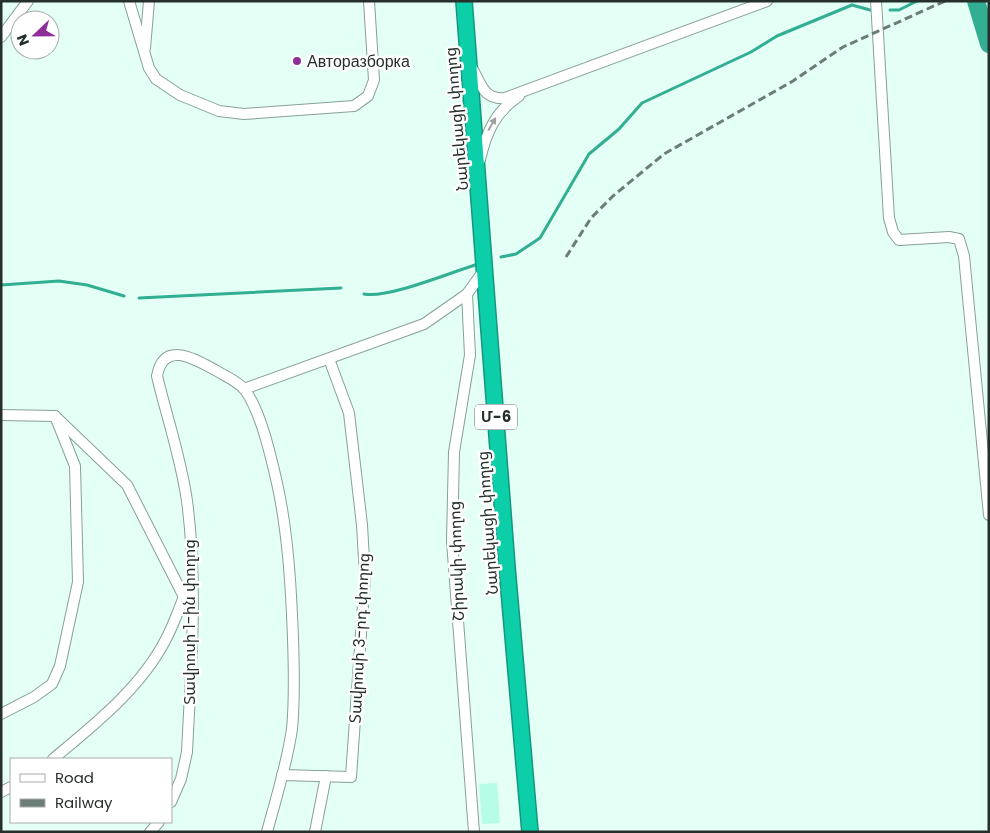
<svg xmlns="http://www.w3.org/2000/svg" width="990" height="833" viewBox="0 0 990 833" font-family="Poppins,'Noto Sans Armenian',sans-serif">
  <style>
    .green { fill: #b6fce6 }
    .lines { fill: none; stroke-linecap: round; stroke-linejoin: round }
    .stream { stroke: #32af92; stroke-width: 3 }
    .river { stroke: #32af92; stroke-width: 18 }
    .minor-casing { stroke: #87a098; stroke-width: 12 }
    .highway-casing { stroke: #15977e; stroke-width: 18 }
    .minor { stroke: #fff; stroke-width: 10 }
    .highway { stroke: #0ccfaa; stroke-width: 15 }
    .rail { stroke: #6c7d77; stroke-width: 3; stroke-dasharray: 8 4; stroke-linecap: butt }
    .oneway { fill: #9da1a0 }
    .poi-dot { fill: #8e2f99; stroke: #fff; stroke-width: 2 }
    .labels { text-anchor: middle; stroke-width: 5; stroke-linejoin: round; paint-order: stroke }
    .shield { fill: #fff; stroke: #666d6b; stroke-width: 1 }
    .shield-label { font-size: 15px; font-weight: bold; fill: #252f2b }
    .poi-label { font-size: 16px; fill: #252f2b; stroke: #fff; text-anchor: start }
    .street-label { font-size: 16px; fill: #252f2b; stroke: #fff }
  </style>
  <rect width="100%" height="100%" fill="#e4fff6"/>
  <path class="green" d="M 497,783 L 500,823 L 482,824 L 479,784 Z"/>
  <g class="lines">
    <g class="stream">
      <path d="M 890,10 L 899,10 L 917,1"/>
      <path d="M 501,257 L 516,254 L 540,238 L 589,154 L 619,129 L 642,103 L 751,52 L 777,36 L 852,5 L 870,10"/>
      <path d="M 1,285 L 59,281 L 87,285 L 124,296"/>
      <path d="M 364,294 C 387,299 452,272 478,264"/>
      <path d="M 139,298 L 341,288"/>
    </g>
    <path class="river" d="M 976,1 L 989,44"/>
    <defs>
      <g id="minor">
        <path d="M 129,1 L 149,68 L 156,79 L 180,95 L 219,111 L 244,114 L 354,106 L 368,96 L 374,80 L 369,1"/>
        <path d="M 876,1 L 889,218 L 893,232 L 899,240 L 949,237 L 959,239 L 964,256 L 989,515"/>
        <path d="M 1,37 L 28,1"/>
        <path d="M 145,48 L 149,1"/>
        <path d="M 472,68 C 481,83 483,100 505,98 L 767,1"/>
        <path d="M 480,160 C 486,133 495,112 519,96"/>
        <path d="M 244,389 L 424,324 L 467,294"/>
        <path d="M 1,415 L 55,416"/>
        <path d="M 1,714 L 34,697 L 52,684 L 60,666 L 78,582 L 75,466 L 55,416 L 127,485 L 184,597 L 192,599"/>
        <path d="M 53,759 C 94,725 141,688 166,639 C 173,626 178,611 184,597"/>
        <path d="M 282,775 L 351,777 L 365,576 L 362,525 L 349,413 L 329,359"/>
        <path d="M 1,792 L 11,787"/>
        <path d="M 171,802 L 181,779 L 187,752 C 191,669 198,584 187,501 C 181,458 167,418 157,376 C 164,339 196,360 217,371 C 225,376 239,382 245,390 C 261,412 271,457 277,483 C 288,533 291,586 293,638 C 294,668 295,699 292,729 C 287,764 276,798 267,832"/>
        <path d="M 150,832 L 159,822"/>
        <path d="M 315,832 L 326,776"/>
        <path d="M 474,832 L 452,541 L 454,452 L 470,355 L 467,294 L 485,269"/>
      </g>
      <path id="highway" d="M 464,1 L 507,567 L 530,832"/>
    </defs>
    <use href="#minor" class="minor-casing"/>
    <use href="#highway" class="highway-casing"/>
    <use href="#minor" class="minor"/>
    <use href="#highway" class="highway"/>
    <path class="rail" d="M 566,257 L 591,218 L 613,196 L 664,154 L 793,81 L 843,47 L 945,1"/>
  </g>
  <defs><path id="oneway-solid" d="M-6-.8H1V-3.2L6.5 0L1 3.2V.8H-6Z" transform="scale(1.25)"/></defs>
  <use class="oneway" href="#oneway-solid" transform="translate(492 124) rotate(-60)"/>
  <circle class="poi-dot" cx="297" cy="61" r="5"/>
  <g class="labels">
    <rect class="shield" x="475" y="404.5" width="42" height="25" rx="4"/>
    <g class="shield-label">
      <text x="496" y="422">Մ-6</text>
    </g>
    <g class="poi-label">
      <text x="307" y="67">Авторазборка</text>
    </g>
    <g class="street-label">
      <text transform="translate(456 119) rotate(-95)" y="6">Նարեկացի փողոց</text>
      <text transform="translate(487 523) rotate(-94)" y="6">Նարեկացի փողոց</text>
      <text transform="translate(456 561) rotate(-92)" y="6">Շիրակի փողոց</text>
      <text transform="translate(189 622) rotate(-90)" y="6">Տավրոսի 1-ին փողոց</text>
      <text transform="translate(359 638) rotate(-87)" y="6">Տավրոսի 3-րդ փողոց</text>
    </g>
  </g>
  <rect width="990" height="833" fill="none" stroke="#252f2b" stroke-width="5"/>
  <rect x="10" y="758" width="162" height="65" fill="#ffffff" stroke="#a8acaa"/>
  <rect x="20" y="774" width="25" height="8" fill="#ffffff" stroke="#a8acaa"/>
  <text x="55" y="783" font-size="15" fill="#252f2b">Road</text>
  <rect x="20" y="799" width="25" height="8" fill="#6c7d77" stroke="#a8acaa"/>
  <text x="55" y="808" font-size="15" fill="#252f2b">Railway</text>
  <g transform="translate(35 35) rotate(248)"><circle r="24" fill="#ffffff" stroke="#a8acaa"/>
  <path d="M0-4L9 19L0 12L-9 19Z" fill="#8e2f99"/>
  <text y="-8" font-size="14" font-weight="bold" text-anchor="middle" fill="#252f2b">N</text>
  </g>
</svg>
